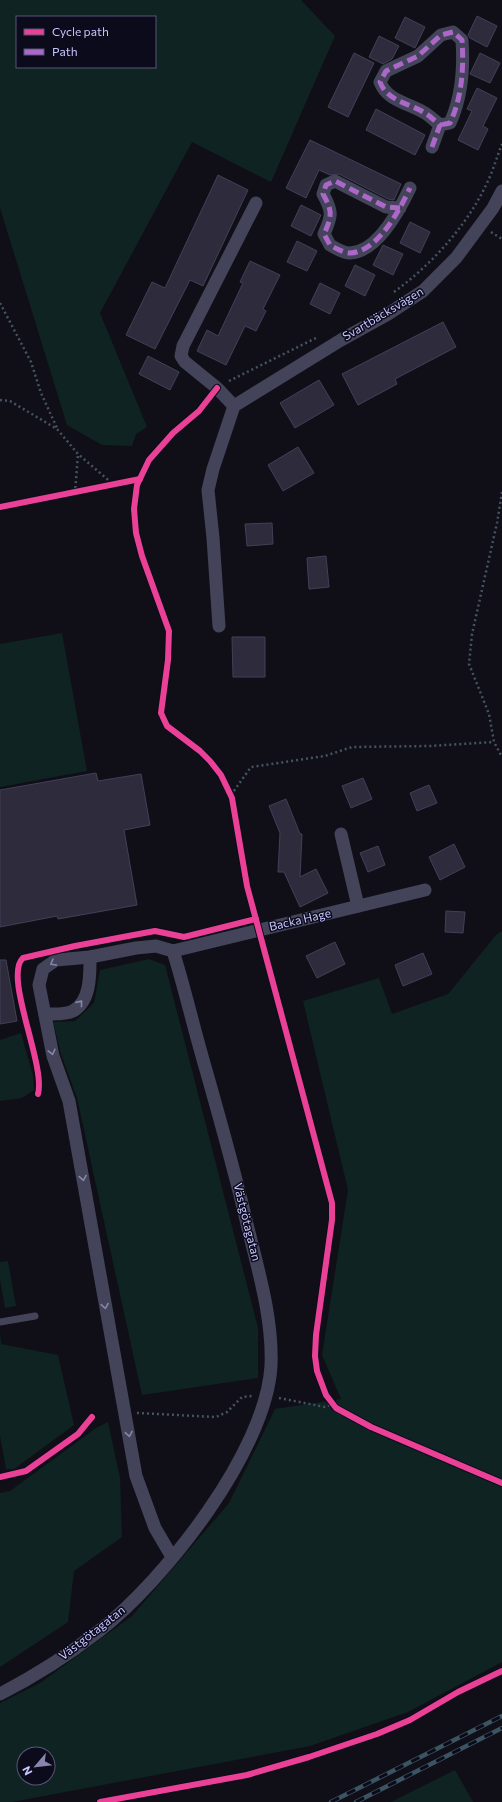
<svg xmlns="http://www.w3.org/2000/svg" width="502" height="1802" viewBox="0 0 502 1802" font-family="Commissioner,sans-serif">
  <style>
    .green { fill: #0e2322; fill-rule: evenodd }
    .building { fill: #2d2b3c; stroke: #424058 }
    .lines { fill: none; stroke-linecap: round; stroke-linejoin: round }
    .path { stroke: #445460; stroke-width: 2.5; stroke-dasharray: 2 3; stroke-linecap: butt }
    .lane { stroke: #434459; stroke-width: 7 }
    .street { stroke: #434459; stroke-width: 13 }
    .rail-casing { stroke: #3b5462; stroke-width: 4.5 }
    .rail { stroke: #0c0b1c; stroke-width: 3; stroke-dasharray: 9; stroke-linecap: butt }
    .quiet { stroke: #ac68c9; stroke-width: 5; stroke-dasharray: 10 5; stroke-linecap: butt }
    .cycleway-casing { stroke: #0c0b1c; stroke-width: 8 }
    .cycleway { stroke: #ea4096; stroke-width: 6 }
    .oneway { stroke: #8685ac }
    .labels { text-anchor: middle; stroke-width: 3; stroke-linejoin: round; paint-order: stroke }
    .street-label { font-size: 12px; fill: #c8c6ff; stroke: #0c0b1c }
  </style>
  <rect width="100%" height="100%" fill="#100f18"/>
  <g class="green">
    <path d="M 0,0 L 301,0 L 335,36 L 271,182 L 192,142 L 100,313 L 147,427 L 136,434 L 132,446 L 102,445 L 67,425 L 0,208 ZM 17,17 L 155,17 L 155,67 L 17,67 Z"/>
    <path d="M 62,633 L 87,771 L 0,787 L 0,644 Z"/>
    <path d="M 502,931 L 502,1662 L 408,1712 L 310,1746 L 12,1802 L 0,1802 L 0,1703 L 40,1683 L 132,1616 L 229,1503 L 275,1409 L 341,1399 L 322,1355 L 348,1190 L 303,1001 L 379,978 L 392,1014 L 448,994 L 496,935 ZM 24,1754 L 48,1754 L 48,1778 L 24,1778 Z"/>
    <path d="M 149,959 L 165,965 L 258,1328 L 258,1378 L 142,1395 L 77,1098 L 61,1054 L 53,1022 L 75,1021 L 94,1003 L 100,970 Z"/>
    <path d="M 21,1033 L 33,1076 L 34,1090 L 22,1098 L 0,1101 L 0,1040 Z"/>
    <path d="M 8,1261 L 16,1306 L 5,1308 L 0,1280 L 0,1262 Z"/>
    <path d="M 0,1331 L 1,1344 L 58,1355 L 74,1425 L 14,1469 L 6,1469 L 0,1436 Z"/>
    <path d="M 108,1422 L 120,1478 L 122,1537 L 74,1571 L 68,1622 L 0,1667 L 0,1493 L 10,1491 L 96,1428 Z"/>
    <path d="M 455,1770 L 473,1802 L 391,1802 Z"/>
  </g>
  <g class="building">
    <path d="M 477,16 L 497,26 L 487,47 L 470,38 L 468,35 Z"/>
    <path d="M 405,17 L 425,27 L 415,48 L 395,38 Z"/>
    <path d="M 379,36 L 399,46 L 392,59 L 383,64 L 369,57 Z"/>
    <path d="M 354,53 L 374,63 L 348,117 L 328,107 Z"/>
    <path d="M 480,53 L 500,63 L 490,83 L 470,74 Z"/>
    <path d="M 477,88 L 497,98 L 483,126 L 488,129 L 478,150 L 458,140 L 472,111 L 467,109 Z"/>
    <path d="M 376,109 L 425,135 L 415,155 L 366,130 Z"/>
    <path d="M 310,140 L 401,184 L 394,200 L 388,199 L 339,174 L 330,175 L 319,170 L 306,198 L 286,188 Z"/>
    <path d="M 218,175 L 248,190 L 203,286 L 190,280 L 155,349 L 126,335 L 152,282 L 165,288 Z"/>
    <path d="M 301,205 L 321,215 L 311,236 L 291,226 Z"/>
    <path d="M 410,222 L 430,232 L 420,253 L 400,243 Z"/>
    <path d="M 297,241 L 317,251 L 307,271 L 287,262 Z"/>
    <path d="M 383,245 L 403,254 L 393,275 L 373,265 Z"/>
    <path d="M 250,261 L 280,275 L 263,309 L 266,311 L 256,331 L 245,326 L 226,365 L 197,351 L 207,330 L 218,336 L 243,283 L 240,282 Z"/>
    <path d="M 355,265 L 375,275 L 365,296 L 345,286 Z"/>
    <path d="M 320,283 L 340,293 L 330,314 L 310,304 Z"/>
    <path d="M 443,322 L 456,347 L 395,379 L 397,384 L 358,405 L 342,374 Z"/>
    <path d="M 148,356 L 179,372 L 170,390 L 139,374 Z"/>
    <path d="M 319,380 L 334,405 L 295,428 L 280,403 Z"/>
    <path d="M 298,447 L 314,473 L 283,491 L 268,465 Z"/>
    <path d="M 272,523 L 273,544 L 247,546 L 245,524 Z"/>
    <path d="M 326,556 L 329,587 L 309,589 L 307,558 Z"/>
    <path d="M 232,637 L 265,637 L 265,677 L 233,677 Z"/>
    <path d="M 96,773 L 98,781 L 141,774 L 150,825 L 124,830 L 137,905 L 58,919 L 57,916 L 0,927 L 0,790 Z"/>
    <path d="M 363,778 L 372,799 L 351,808 L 342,786 Z"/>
    <path d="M 429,785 L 437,803 L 417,811 L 410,793 Z"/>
    <path d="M 286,799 L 300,834 L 302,834 L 300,877 L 316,869 L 328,893 L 300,907 L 284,872 L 278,872 L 280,833 L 269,806 Z"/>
    <path d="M 454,844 L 465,867 L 440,880 L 429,857 Z"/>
    <path d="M 378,846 L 385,865 L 368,872 L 360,853 Z"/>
    <path d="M 446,911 L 465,912 L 463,933 L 445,932 Z"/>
    <path d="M 335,942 L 345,964 L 317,978 L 306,956 Z"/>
    <path d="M 423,953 L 432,974 L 403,986 L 395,965 Z"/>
    <path d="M 0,960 L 6,960 L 17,1021 L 0,1024 Z"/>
  </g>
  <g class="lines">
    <g class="path">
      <path d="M 491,232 L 502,239"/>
      <path d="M 394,292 C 435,262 472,220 491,174 C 495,164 498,154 502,144"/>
      <path d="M 0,303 L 31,362 L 41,393 L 57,428"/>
      <path d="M 229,381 L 318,337"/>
      <path d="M 0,400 L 10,401 L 57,429 L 78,454 L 114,485"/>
      <path d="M 502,492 L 497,523 L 472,634 L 469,664 L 489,714 L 494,742 L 502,757"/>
      <path d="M 75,493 L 78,454"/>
      <path d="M 231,795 L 251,767 L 325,756 L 352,747 L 430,746 L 494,742"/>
      <path d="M 279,1398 L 325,1407 L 333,1404"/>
      <path d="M 137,1413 L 216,1417 L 227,1412 L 242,1397 L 252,1396"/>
    </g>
    <path class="lane" d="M 0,1322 L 35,1316"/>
    <g class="street">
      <path d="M 432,147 L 440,125 C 435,121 430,116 425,113 C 409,103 387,101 380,82 L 386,71 L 418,56 L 441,35 L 453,32 L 462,40 C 464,68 462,97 450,123 L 440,125"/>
      <path d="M 400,208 L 386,207 L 335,181 L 326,185 L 323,194 C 333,212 332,216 324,234 L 330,245 C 335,248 344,253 350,253 C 378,252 400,209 410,188"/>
      <path d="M 234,406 L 217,388 L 185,362 L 181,356 L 183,346 L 256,203"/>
      <path d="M 219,626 L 213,538 L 208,490 L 213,469 L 234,406 L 341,340 L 388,314 L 423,291 L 456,258 L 493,208 L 502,191"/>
      <path d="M 341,834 L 358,906"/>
      <path d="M 173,951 L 425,890"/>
      <path d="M 45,1014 C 54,1014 65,1015 73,1011 C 91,1001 90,974 90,957"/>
      <path d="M 0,1694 C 35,1676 68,1655 99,1631 C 165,1580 266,1451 271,1366 C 273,1318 258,1270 247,1224 C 234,1168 218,1112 202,1056 C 192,1021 184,986 173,951 L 156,946 L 136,948 L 90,957 L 56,960 L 43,969 L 39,985 L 53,1056 L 69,1101 L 136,1476 L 155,1528 L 172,1557"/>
    </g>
    <defs>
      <g id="rail">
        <path d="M 331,1802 L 502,1716"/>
        <path d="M 356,1802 L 502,1728"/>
      </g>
    </defs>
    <use href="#rail" class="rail-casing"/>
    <use href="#rail" class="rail"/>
    <g class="quiet">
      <path d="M 432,147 L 440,125 C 435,121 430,116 425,113 C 409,103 387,101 380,82 L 386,71 L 418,56 L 441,35 L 453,32 L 462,40 C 464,68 462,97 450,123 L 440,125"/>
      <path d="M 400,208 L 386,207 L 335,181 L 326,185 L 323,194 C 333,212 332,216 324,234 L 330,245 C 335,248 344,253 350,253 C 378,252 400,209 410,188"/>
    </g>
    <defs>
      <g id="cycleway">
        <path d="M 217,388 L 199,411 L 173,433 L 149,460 L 137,485 L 134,509 L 136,533 L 142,556 L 169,631 L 168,660 L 161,713 L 167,726 L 200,751 L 210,761 L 221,775 L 232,798 L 247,886 L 332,1203 L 332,1220 L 316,1335 L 315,1356 L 317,1371 L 326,1395 L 336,1408 L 371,1427 L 502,1483"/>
        <path d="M 0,507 L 140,479"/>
        <path d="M 38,1094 C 46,1065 3,976 23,958 L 75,946 L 155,931 L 184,937 L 256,919"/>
        <path d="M 0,1477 L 26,1471 L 78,1434 L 92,1417"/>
        <path d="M 100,1802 L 247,1775 L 309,1757 L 377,1734 L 410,1720 L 458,1692 L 502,1671"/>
      </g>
    </defs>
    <use href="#cycleway" class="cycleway-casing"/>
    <use href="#cycleway" class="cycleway"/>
  </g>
  <defs><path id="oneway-chevron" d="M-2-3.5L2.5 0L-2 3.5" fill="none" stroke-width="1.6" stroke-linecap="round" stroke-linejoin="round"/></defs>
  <g class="oneway">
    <use href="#oneway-chevron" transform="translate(53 963) rotate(150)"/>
    <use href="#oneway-chevron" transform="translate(80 1003) rotate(-51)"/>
    <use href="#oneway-chevron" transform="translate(52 1052) rotate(77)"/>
    <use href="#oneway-chevron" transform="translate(83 1178) rotate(80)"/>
    <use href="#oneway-chevron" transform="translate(105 1306) rotate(81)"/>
    <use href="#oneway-chevron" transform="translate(129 1434) rotate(79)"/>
  </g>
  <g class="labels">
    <g class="street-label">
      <text transform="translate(383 314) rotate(-31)" y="4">Svartbäcksvägen</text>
      <text transform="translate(300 920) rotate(-13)" y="4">Backa Hage</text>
      <text transform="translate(247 1222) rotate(76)" y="4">Västgötagatan</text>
      <text transform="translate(92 1633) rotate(-38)" y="4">Västgötagatan</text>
    </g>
  </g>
  <rect x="16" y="16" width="140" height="52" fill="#0c0b1c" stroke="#575677"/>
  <rect x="24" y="29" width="20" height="6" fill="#ea4096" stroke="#575677"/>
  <text x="52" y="36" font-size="12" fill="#c8c6ff">Cycle path</text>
  <rect x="24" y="49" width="20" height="6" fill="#ac68c9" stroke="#575677"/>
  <text x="52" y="56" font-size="12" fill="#c8c6ff">Path</text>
  <g transform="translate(36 1766) rotate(242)"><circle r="19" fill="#0c0b1c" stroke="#575677"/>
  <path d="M0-3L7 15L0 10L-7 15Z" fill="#8886ae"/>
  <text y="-6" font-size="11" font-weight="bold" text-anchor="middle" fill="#c8c6ff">N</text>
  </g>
</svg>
